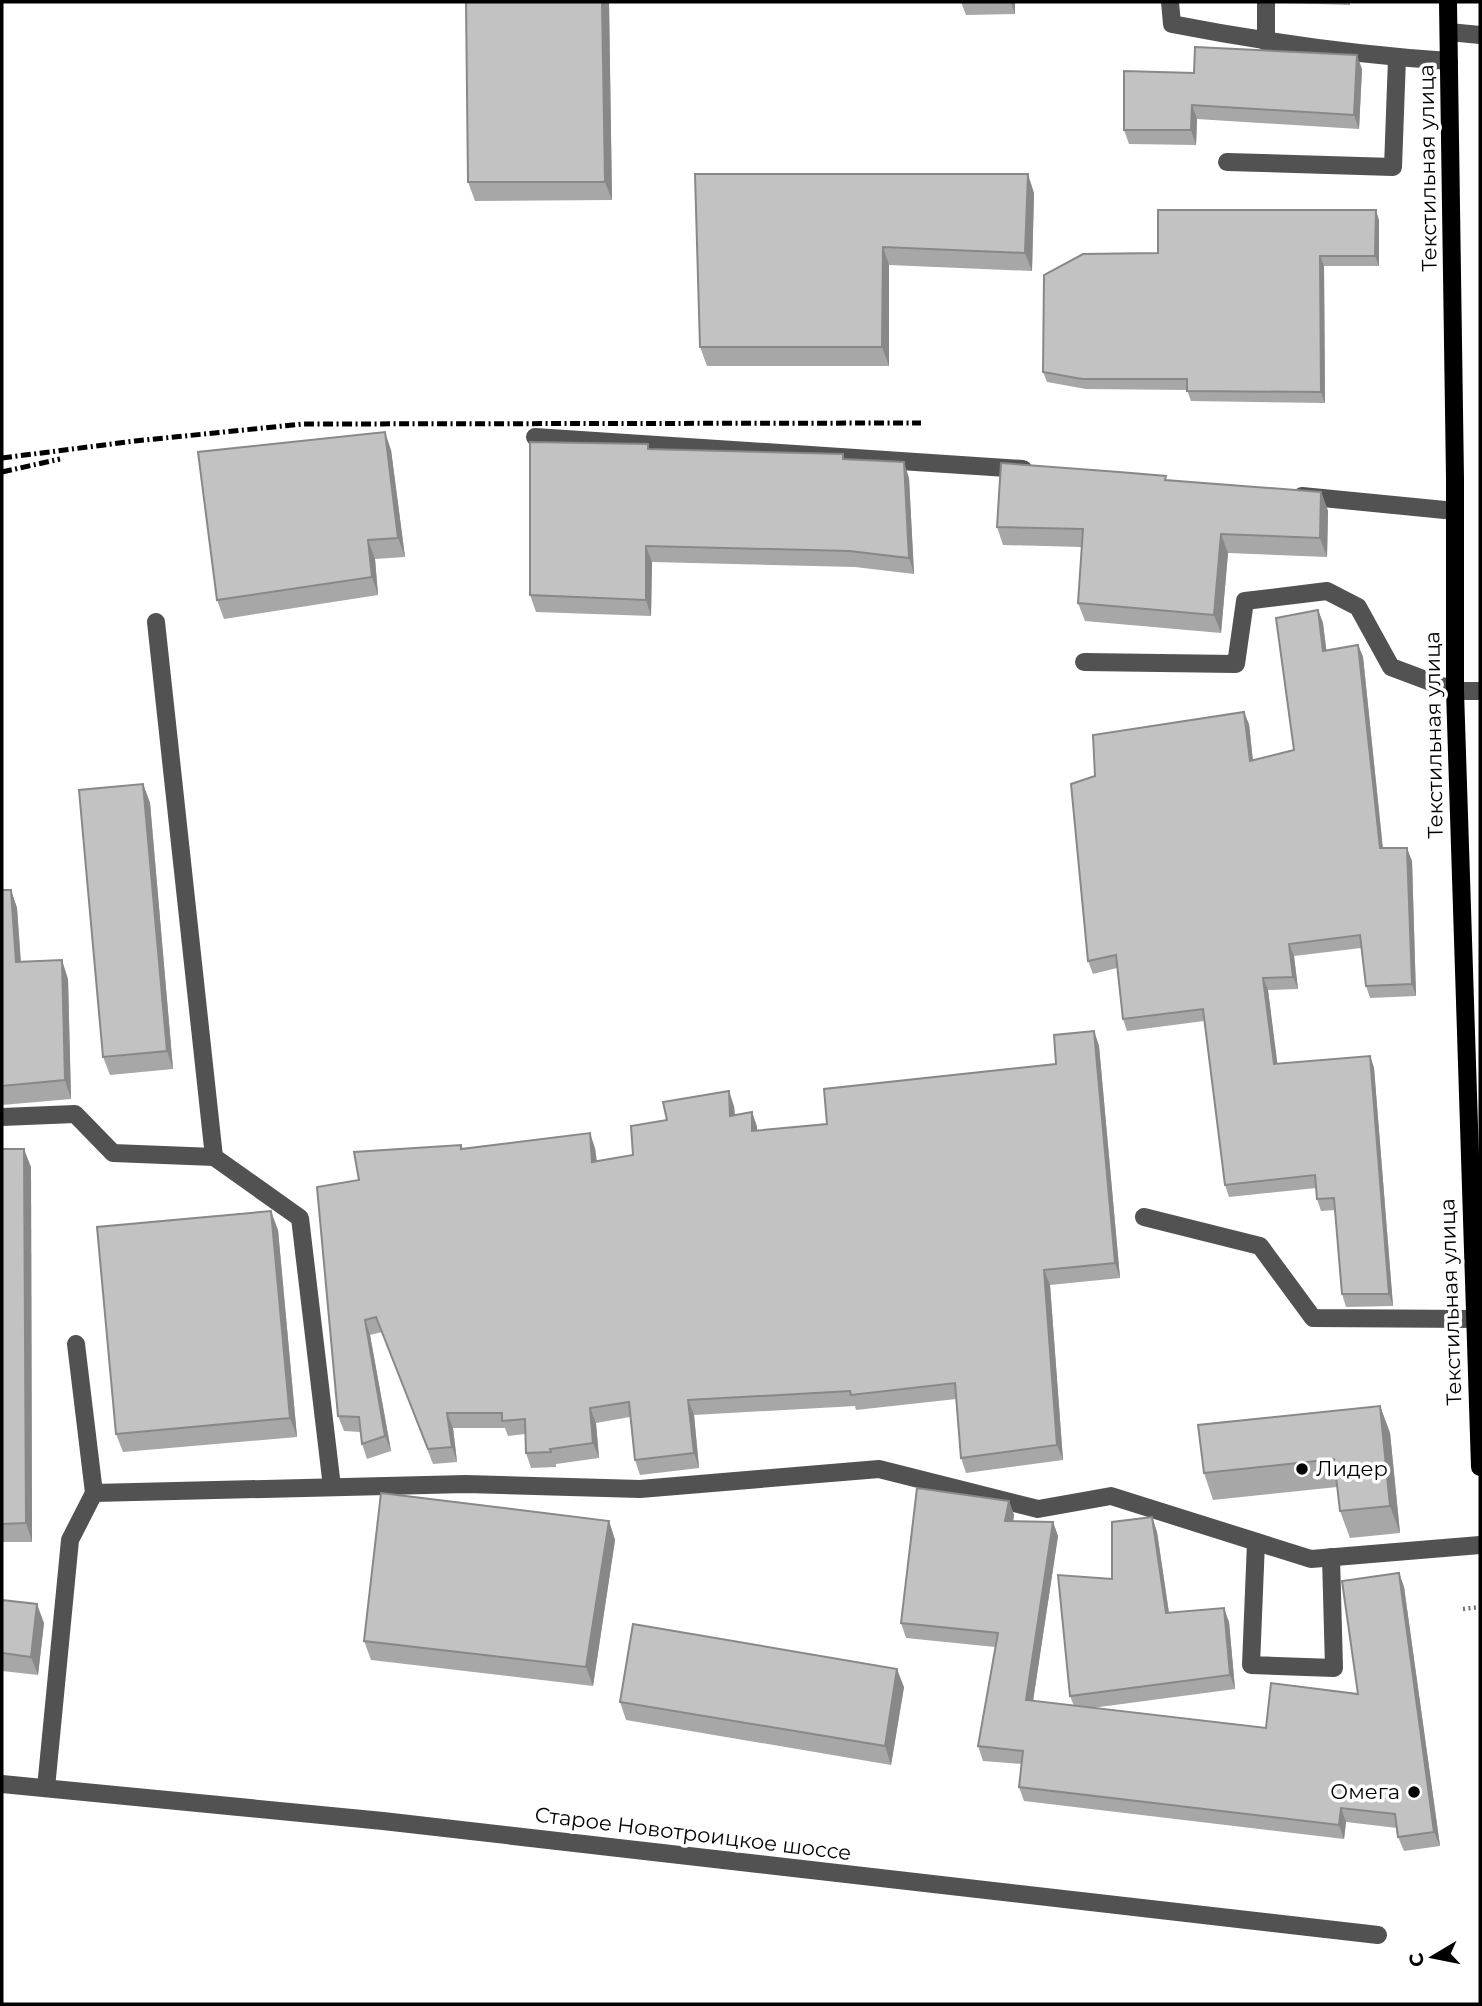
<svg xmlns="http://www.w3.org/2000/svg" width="1482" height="2006" viewBox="0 0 1482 2006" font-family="Montserrat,sans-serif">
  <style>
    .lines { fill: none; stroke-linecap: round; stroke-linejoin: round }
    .path { stroke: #747474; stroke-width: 4.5; stroke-dasharray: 2 3.5; stroke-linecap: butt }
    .minor { stroke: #525252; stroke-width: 18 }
    .major { stroke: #000; stroke-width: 18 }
    .rail { stroke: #000; stroke-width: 5; stroke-dasharray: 10 3.5 2 3.5; stroke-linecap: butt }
    .wall { fill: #a7a7a7 }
    .shaded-wall { fill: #888 }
    .building { fill: #c2c2c2; stroke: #888; stroke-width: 2 }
    .poi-dot { fill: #000; stroke: #fff; stroke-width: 2.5 }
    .labels { text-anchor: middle; stroke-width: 7; stroke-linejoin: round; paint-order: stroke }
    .street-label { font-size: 21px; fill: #000; stroke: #fff }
    .poi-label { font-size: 21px; fill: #000; stroke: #fff; text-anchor: start }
  </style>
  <rect width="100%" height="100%" fill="#fff"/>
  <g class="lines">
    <path class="path" d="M 1463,1609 L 1480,1607"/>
    <g class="minor">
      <path d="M 1170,2 L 1172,24 C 1264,42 1356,55 1449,61"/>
      <path d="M 1266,2 L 1266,42"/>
      <path d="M 1449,32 L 1480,35"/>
      <path d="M 1227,162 L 1393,167 L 1397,58"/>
      <path d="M 535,437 L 1023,469"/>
      <path d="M 1302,496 L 1455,511"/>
      <path d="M 156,622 L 214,1157 L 300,1218 L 332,1487"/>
      <path d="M 1084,662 L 1236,664 L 1245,601 L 1327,591 L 1358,607 L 1391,667 L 1455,691 L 1480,691"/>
      <path d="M 2,1117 L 75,1114 L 113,1153 L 214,1157"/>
      <path d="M 1144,1217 L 1260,1246 L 1313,1318 L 1475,1319"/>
      <path d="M 76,1344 L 94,1493 L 466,1484 L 640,1489 L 879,1469 L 1038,1509 L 1111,1496 L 1311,1559 L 1480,1545"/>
      <path d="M 1256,1542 L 1251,1665 L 1334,1668 L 1331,1557"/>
      <path d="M 2,1784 L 383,1821 L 1378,1935"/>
      <path d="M 46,1788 L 70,1540 L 94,1493"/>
    </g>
    <path class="major" d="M 1448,2 L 1455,478 L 1455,691 L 1480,1467"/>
    <g class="rail">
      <path d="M 2,458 L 135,441 L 303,424 L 921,423"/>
      <path d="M 2,472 L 60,459"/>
    </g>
  </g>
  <g class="wall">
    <path d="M 609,2 L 612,200 L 475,201 L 468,182 Z"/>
    <path d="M 961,2 L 1015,2 L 1015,14 L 966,15 Z"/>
    <path d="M 1286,2 L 1350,2 L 1350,5 L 1287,3 Z"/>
    <path d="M 1362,69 L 1359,129 L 1197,119 L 1196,145 L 1129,144 L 1124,130 L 1194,73 Z"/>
    <path d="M 695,174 L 1034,193 L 1032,271 L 889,265 L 889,366 L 707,366 L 700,347 Z"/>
    <path d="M 1379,220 L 1379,266 L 1324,266 L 1325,403 L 1191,401 L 1187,390 L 1086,389 L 1047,382 L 1043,372 L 1158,253 Z"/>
    <path d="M 391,450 L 405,557 L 375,559 L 378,595 L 224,619 L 217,600 Z"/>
    <path d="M 650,450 L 845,459 L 909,478 L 914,574 L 855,567 L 652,562 L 651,616 L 536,612 L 530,595 Z"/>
    <path d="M 1167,480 L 1321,492 L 1328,511 L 1327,557 L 1228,553 L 1221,633 L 1085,621 L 1078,603 L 1082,547 L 1003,545 L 997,527 Z"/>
    <path d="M 1318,610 L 1323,623 L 1326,650 L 1358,645 L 1363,657 L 1383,848 L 1412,861 L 1416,996 L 1370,998 L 1366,986 L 1361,948 L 1294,956 L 1298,989 L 1268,990 L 1277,1064 L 1370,1056 L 1374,1068 L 1393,1306 L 1346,1307 L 1342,1294 L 1335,1210 L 1321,1211 L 1317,1199 L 1316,1188 L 1229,1197 L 1225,1185 L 1204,1021 L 1127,1031 L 1123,1019 L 1117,968 L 1093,974 L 1088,961 L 1095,776 L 1249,724 L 1253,760 L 1294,750 Z"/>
    <path d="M 143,784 L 150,803 L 173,1069 L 110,1075 L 103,1057 Z"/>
    <path d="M 2,890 L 11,890 L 17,908 L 21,962 L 68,979 L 71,1099 L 2,1105 Z"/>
    <path d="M 1094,1031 L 1099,1046 L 1120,1278 L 1050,1285 L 1063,1460 L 966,1473 L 961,1458 L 956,1399 L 856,1410 L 855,1406 L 694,1415 L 699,1468 L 640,1475 L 635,1460 L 630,1417 L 596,1423 L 599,1458 L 556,1464 L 556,1467 L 531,1468 L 526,1453 L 525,1434 L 508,1436 L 505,1428 L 453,1428 L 457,1462 L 433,1464 L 382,1332 L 370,1335 L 391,1451 L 367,1459 L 362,1444 L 361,1432 L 344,1431 L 338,1416 L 359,1180 L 461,1145 L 463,1149 L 595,1148 L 597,1161 L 633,1155 L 667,1120 L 734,1106 L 735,1115 L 752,1112 L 757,1127 L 757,1131 L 827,1124 L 1056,1064 Z"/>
    <path d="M 2,1149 L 31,1167 L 32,1542 L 2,1542 Z"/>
    <path d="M 278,1230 L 297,1437 L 123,1452 L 116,1434 Z"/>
    <path d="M 1380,1406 L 1390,1433 L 1400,1533 L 1350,1538 L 1340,1511 L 1337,1487 L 1213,1500 L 1204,1473 Z"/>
    <path d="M 1009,1501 L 1014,1515 L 1013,1521 L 1053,1522 L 1058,1536 L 1033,1701 L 1074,1706 L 1070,1696 L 1112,1579 L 1152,1517 L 1157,1532 L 1169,1613 L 1229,1622 L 1235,1689 L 1092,1708 L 1266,1728 L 1358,1694 L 1399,1573 L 1404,1587 L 1440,1846 L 1404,1851 L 1398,1837 L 1397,1828 L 1346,1822 L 1344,1839 L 1024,1801 L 1019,1787 L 1022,1764 L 983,1761 L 978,1746 L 995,1647 L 906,1638 L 901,1623 Z"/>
    <path d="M 609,1521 L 615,1540 L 593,1686 L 371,1660 L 364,1641 Z"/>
    <path d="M 2,1600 L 44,1623 L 38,1675 L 2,1671 Z"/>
    <path d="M 904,1687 L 891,1765 L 626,1720 L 620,1702 Z"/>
  </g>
  <g class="shaded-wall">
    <path d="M 602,2 L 609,2 L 612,200 L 605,182 Z"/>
    <path d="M 1011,2 L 1015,2 L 1015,14 Z"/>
    <path d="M 1357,55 L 1362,69 L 1359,129 L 1354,115 Z"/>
    <path d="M 1192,105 L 1197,119 L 1196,145 L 1191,130 Z"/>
    <path d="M 1028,174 L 1034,193 L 1032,271 L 1025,253 Z"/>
    <path d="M 1376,210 L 1379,220 L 1379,266 L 1375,256 Z"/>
    <path d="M 883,247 L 889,265 L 889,366 L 882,347 Z"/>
    <path d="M 1320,256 L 1324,266 L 1325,403 L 1321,392 Z"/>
    <path d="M 385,432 L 391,450 L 405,557 L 398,538 Z"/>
    <path d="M 904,462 L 909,478 L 914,574 L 909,558 Z"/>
    <path d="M 1321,492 L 1328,511 L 1327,557 L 1320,538 Z"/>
    <path d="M 1221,534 L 1228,553 L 1221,633 L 1214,615 Z"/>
    <path d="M 368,540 L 375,559 L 378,595 L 372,577 Z"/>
    <path d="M 646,546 L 652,562 L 651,616 L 646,600 Z"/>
    <path d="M 1318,610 L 1323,623 L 1328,663 L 1323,651 Z"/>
    <path d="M 1358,645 L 1363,657 L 1384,861 L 1380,848 Z"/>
    <path d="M 1244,712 L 1249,724 L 1254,773 L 1250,761 Z"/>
    <path d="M 143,784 L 150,803 L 173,1069 L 167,1051 Z"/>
    <path d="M 1407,848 L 1412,861 L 1416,996 L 1412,984 Z"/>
    <path d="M 11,890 L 17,908 L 22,981 L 16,962 Z"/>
    <path d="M 1289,944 L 1294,956 L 1298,989 L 1293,977 Z"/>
    <path d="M 62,960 L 68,979 L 71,1099 L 65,1080 Z"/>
    <path d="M 1263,978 L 1268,990 L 1279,1076 L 1274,1064 Z"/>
    <path d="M 1094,1031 L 1099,1046 L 1120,1278 L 1115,1263 Z"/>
    <path d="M 1370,1056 L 1374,1068 L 1393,1306 L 1389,1294 Z"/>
    <path d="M 729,1091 L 734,1106 L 736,1131 L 730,1116 Z"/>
    <path d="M 752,1112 L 757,1127 L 757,1146 L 752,1131 Z"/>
    <path d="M 590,1133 L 595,1148 L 598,1177 L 592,1162 Z"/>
    <path d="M 24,1149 L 31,1167 L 32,1542 L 26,1523 Z"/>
    <path d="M 271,1211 L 278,1230 L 297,1437 L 290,1418 Z"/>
    <path d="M 1044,1270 L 1050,1285 L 1063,1460 L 1057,1445 Z"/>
    <path d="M 365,1320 L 370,1335 L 391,1451 L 385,1436 Z"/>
    <path d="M 688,1400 L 694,1415 L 699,1468 L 694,1453 Z"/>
    <path d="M 1380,1406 L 1390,1433 L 1400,1533 L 1390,1506 Z"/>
    <path d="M 590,1408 L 596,1423 L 599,1458 L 593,1443 Z"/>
    <path d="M 447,1413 L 453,1428 L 457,1462 L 452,1447 Z"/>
    <path d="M 1009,1501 L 1014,1515 L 1011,1536 L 1005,1521 Z"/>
    <path d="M 1152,1517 L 1157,1532 L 1171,1627 L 1166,1613 Z"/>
    <path d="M 609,1521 L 615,1540 L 593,1686 L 586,1667 Z"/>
    <path d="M 1053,1522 L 1058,1536 L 1031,1714 L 1026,1700 Z"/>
    <path d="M 1399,1573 L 1404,1587 L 1440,1846 L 1434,1832 Z"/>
    <path d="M 37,1604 L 44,1623 L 38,1675 L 31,1657 Z"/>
    <path d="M 1224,1608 L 1229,1622 L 1235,1689 L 1230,1675 Z"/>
    <path d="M 897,1669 L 904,1687 L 891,1765 L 885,1746 Z"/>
    <path d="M 1341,1808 L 1346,1822 L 1344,1839 L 1339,1825 Z"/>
  </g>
  <g class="building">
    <path d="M 466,2 L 602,2 L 605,182 L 468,182 Z"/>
    <path d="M 1195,47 L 1357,55 L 1354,115 L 1192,105 L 1191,130 L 1124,130 L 1124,71 L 1194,73 Z"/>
    <path d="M 695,174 L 1028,174 L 1025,253 L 883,247 L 882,347 L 700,347 Z"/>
    <path d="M 1158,210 L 1376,210 L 1375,256 L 1320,256 L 1321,392 L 1187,391 L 1187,379 L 1082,379 L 1043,372 L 1044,275 L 1083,254 L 1158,253 Z"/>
    <path d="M 385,432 L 398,538 L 368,540 L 372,577 L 217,600 L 198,452 Z"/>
    <path d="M 530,442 L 648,444 L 648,449 L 843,454 L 843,459 L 904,462 L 909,558 L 849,551 L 646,546 L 646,600 L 530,595 Z"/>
    <path d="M 1001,463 L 1119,472 L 1166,476 L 1165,480 L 1321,492 L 1320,538 L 1221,534 L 1214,615 L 1078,603 L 1083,529 L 997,527 Z"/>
    <path d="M 1318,610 L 1323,651 L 1358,645 L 1380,848 L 1407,848 L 1412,984 L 1366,986 L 1360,935 L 1289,944 L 1293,977 L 1263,978 L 1274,1064 L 1370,1056 L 1389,1294 L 1342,1294 L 1334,1198 L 1317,1199 L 1315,1175 L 1225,1185 L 1203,1009 L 1123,1019 L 1116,955 L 1088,961 L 1071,784 L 1095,776 L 1093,735 L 1244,712 L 1250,761 L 1294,750 L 1276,618 Z"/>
    <path d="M 143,784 L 167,1051 L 103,1057 L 79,790 Z"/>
    <path d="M 2,890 L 11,890 L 16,962 L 62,960 L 65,1080 L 2,1086 Z"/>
    <path d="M 1094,1031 L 1115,1263 L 1044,1270 L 1057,1445 L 961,1458 L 955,1383 L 851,1395 L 850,1391 L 688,1400 L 694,1453 L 635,1460 L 629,1402 L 590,1408 L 593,1443 L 550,1449 L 551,1452 L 526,1453 L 525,1419 L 502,1421 L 502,1413 L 447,1413 L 452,1447 L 428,1449 L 376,1317 L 365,1320 L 385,1436 L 362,1444 L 359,1417 L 338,1416 L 317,1187 L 359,1180 L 354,1152 L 461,1145 L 461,1149 L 590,1133 L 592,1162 L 633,1155 L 631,1126 L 667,1120 L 663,1102 L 729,1091 L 730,1116 L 752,1112 L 752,1131 L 827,1124 L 824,1089 L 1056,1064 L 1054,1035 Z"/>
    <path d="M 2,1149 L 24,1149 L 26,1523 L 2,1524 Z"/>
    <path d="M 271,1211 L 290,1418 L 116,1434 L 97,1227 Z"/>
    <path d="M 1380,1406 L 1390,1506 L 1340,1511 L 1334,1459 L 1204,1473 L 1198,1425 Z"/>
    <path d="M 917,1488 L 1009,1501 L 1005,1521 L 1053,1522 L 1026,1700 L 1266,1728 L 1271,1683 L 1358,1694 L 1342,1581 L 1399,1573 L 1434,1832 L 1398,1837 L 1395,1814 L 1341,1808 L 1339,1825 L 1019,1787 L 1023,1751 L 978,1746 L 998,1633 L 901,1623 Z"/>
    <path d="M 381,1493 L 609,1521 L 586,1667 L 364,1641 Z"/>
    <path d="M 1152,1517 L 1166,1613 L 1224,1608 L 1230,1675 L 1070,1696 L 1058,1575 L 1112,1579 L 1112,1522 Z"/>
    <path d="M 2,1600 L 37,1604 L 31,1657 L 2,1653 Z"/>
    <path d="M 633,1624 L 897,1669 L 885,1746 L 620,1702 Z"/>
  </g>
  <g class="poi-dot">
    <circle cx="1302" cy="1469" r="7"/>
    <circle cx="1414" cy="1792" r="7"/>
  </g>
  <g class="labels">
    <g class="street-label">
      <text transform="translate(1428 168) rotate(-91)" y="7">Текстильная улица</text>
      <text transform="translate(1434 735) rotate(-91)" y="7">Текстильная улица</text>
      <text transform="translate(1451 1302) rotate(-92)" y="7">Текстильная улица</text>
      <text transform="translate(693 1834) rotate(7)" y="7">Старое Новотроицкое шоссе</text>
    </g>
    <g class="poi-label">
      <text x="1316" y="1476">Лидер</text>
      <text x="1400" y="1799" text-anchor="end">Омега</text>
    </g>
  </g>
  <rect width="1482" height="2006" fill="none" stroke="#000000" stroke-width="7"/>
  <g transform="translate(1433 1957) rotate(260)" stroke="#ffffff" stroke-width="5" paint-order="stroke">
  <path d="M0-5L12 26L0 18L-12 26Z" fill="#000000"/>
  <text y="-10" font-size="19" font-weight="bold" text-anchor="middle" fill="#000000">С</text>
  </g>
</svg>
